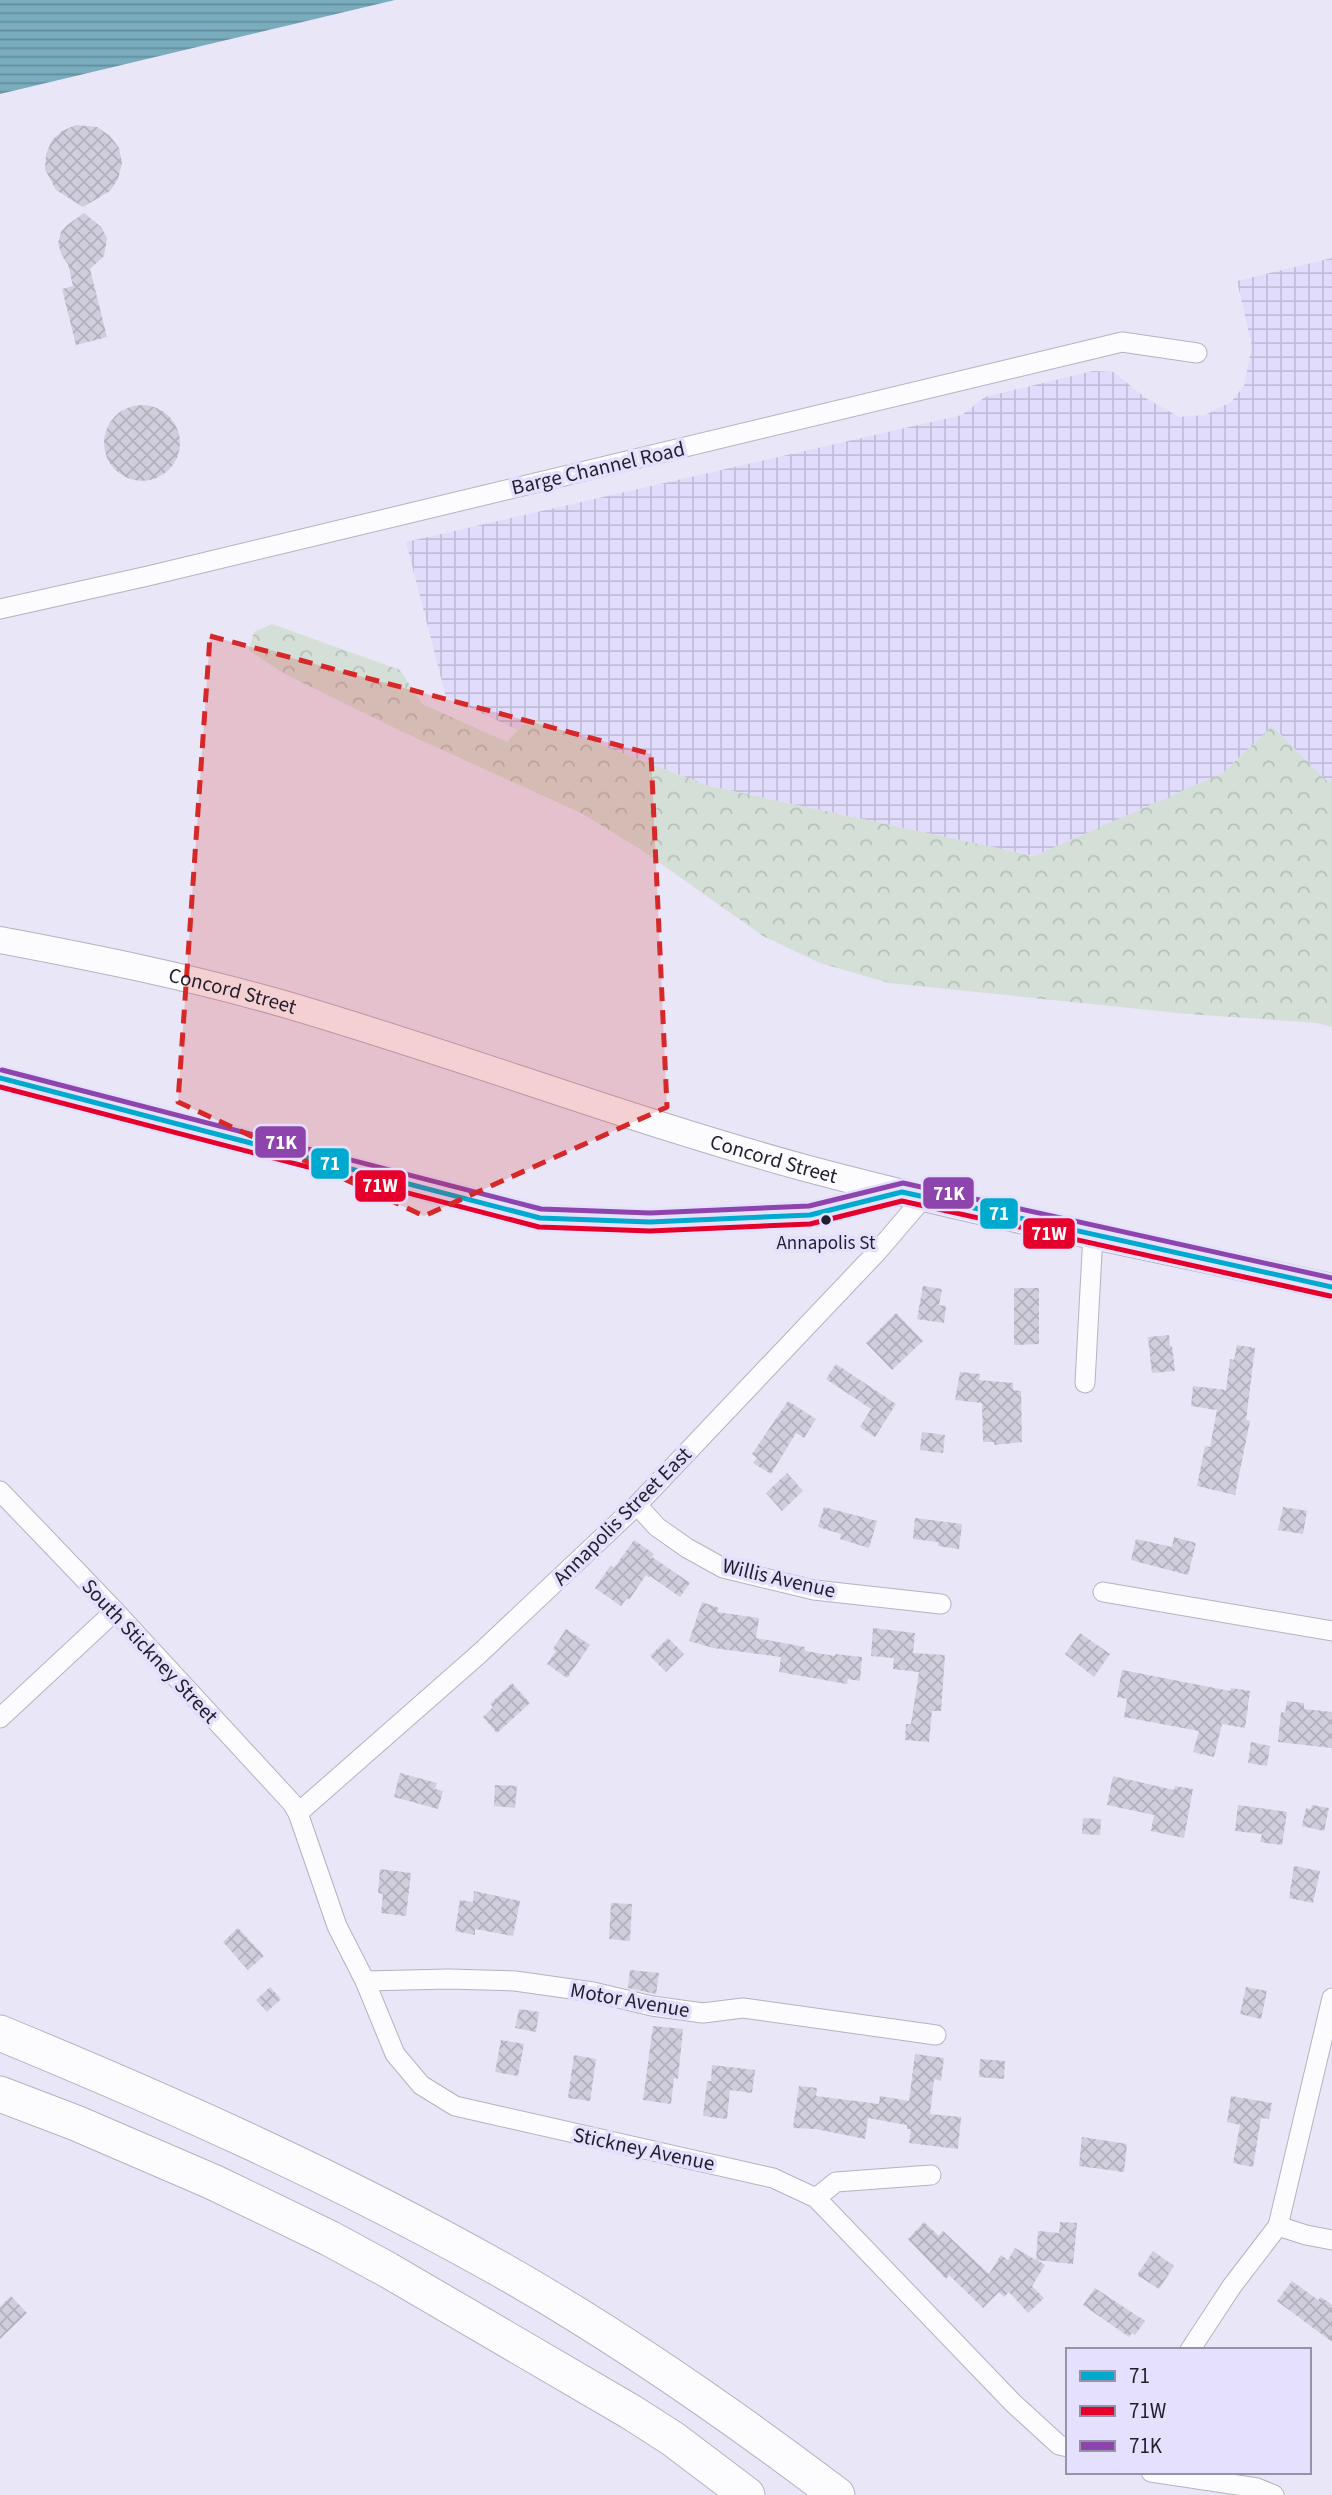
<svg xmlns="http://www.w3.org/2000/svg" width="1332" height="2495" viewBox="0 0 1332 2495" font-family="'Source Sans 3',sans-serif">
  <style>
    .industrial { fill: url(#industrial-grid) }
    .forest { fill: url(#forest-crowns) }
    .water { fill: url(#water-rules) }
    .building { fill: url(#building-cross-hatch) }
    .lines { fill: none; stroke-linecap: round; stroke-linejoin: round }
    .minor-casing { stroke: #b5b2c0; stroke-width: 21 }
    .secondary-casing { stroke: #b5b2c0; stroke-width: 28 }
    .motorway-casing { stroke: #b5b2c0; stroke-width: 37 }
    .minor { stroke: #fcfbfe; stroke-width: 19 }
    .secondary { stroke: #fcfbfe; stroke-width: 26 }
    .motorway { stroke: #fcfbfe; stroke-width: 35 }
    .bus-1-casing { stroke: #e4e0fd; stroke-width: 10 }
    .bus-2-casing { stroke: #e4e0fd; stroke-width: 10 }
    .bus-3-casing { stroke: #e4e0fd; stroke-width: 10 }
    .bus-1 { stroke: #00a9ce; stroke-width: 5 }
    .bus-2 { stroke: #e4002b; stroke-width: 5 }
    .bus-3 { stroke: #8e44ad; stroke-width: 5 }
    .marked { fill: #d62828; fill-opacity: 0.2; stroke: #d62828; stroke-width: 5; stroke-dasharray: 14 9; stroke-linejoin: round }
    .bus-dot { fill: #211f2c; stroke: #e4e0fd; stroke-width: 2.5 }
    .labels { text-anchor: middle; stroke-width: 7; stroke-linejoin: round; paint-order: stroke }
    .bus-label { font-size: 19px; fill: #211f2c; stroke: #e4e0fd }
    .street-label { font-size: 21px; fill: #211f2c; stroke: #e4e0fd }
    .line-badge { stroke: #e4e0fd; stroke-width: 2.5 }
    .badge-label { font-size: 19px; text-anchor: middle; font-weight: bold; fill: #fff }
  </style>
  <defs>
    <pattern id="industrial-grid" width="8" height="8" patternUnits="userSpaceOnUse" patternTransform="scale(1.75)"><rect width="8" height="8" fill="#e1dcfb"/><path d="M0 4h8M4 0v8" fill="none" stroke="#c1bcd7"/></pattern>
    <pattern id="forest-crowns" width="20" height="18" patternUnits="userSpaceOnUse" patternTransform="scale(1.75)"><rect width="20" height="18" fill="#d4e0d7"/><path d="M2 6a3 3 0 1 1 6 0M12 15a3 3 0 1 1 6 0" fill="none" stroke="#b6c0b9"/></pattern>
    <pattern id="water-rules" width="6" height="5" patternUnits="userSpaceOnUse" patternTransform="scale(1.75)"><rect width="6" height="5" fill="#79adbe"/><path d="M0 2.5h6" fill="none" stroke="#638c9b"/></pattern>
    <pattern id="building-cross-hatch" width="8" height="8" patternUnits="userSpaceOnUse" patternTransform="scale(1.75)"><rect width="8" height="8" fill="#d0cedc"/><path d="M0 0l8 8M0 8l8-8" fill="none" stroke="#b2b0bd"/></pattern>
  </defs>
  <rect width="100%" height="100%" fill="#e9e6f7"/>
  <path class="industrial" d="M 1332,258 L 1332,778 L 1328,782 L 1272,726 L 1223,773 L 1034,856 L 709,786 L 529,718 L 518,730 L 446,697 L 406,542 L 962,415 L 985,397 L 1093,371 L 1113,372 L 1147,399 L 1179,417 L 1205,415 L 1231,402 L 1244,386 L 1252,346 L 1237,281 Z"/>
  <path class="forest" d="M 272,624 L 400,670 L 422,704 L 507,742 L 529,718 L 709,786 L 1034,856 L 1223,773 L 1272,726 L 1328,782 L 1332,778 L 1332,1027 L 1317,1023 L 1188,1014 L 889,983 L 820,963 L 763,936 L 640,849 L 581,813 L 403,732 L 283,673 L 249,650 L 254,632 Z"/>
  <path class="water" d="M 0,0 L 395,0 L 0,94 Z"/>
  <g class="building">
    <path d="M 76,125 L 97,127 L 110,136 L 119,148 L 122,163 L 118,179 L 110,191 L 83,207 L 56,190 L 45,169 L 46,154 L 52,140 L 62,131 Z"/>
    <path d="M 84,213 L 101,227 L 107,238 L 104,256 L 90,269 L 107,337 L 76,345 L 62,289 L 73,286 L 68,264 L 62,256 L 58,243 L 61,232 L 66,226 Z"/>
    <circle cx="142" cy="443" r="38"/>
    <path d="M 923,1286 L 942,1289 L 939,1305 L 946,1306 L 944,1323 L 917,1319 Z"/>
    <path d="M 1014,1288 L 1039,1288 L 1039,1344 L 1014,1345 Z"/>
    <path d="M 896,1313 L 923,1341 L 892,1370 L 866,1343 Z"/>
    <path d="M 1169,1335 L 1170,1346 L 1172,1346 L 1175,1371 L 1152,1373 L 1148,1337 Z"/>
    <path d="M 1237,1345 L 1255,1348 L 1246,1420 L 1250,1421 L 1235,1495 L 1197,1486 L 1205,1446 L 1210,1447 L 1217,1410 L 1191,1406 L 1193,1386 L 1226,1390 L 1230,1359 L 1234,1360 Z"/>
    <path d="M 836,1364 L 896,1404 L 875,1437 L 860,1427 L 871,1409 L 826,1379 Z"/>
    <path d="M 960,1372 L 980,1374 L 979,1380 L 1013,1383 L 1013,1390 L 1021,1391 L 1022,1442 L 994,1445 L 994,1442 L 983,1442 L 982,1403 L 955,1400 Z"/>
    <path d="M 788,1401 L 816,1419 L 804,1438 L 796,1433 L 771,1474 L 753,1463 L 757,1458 L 752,1454 Z"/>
    <path d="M 922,1432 L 945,1435 L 943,1453 L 920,1450 Z"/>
    <path d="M 787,1473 L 803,1491 L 782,1511 L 766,1493 Z"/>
    <path d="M 824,1507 L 877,1521 L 869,1548 L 840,1539 L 841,1534 L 818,1527 Z"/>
    <path d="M 1283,1507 L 1307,1511 L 1303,1534 L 1278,1530 Z"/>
    <path d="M 915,1518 L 962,1524 L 959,1549 L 938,1546 L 938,1542 L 913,1539 Z"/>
    <path d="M 1174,1537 L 1196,1543 L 1188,1575 L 1131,1560 L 1136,1539 L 1172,1547 Z"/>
    <path d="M 634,1540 L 654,1554 L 652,1557 L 690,1583 L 680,1597 L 650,1576 L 649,1577 L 646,1575 L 629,1600 L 627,1598 L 621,1606 L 595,1588 L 611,1565 L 614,1568 Z"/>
    <path d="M 702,1602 L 719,1608 L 717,1612 L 759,1618 L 756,1638 L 805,1647 L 805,1651 L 835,1656 L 835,1654 L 862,1657 L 860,1681 L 848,1679 L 847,1684 L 779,1672 L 781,1657 L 713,1648 L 689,1641 Z"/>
    <path d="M 873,1628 L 915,1633 L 913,1653 L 945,1655 L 941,1711 L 932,1711 L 929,1742 L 905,1740 L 906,1724 L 911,1724 L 919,1672 L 893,1669 L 894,1658 L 871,1656 Z"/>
    <path d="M 566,1629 L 590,1645 L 567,1678 L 547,1664 L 556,1651 L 553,1649 Z"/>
    <path d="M 1080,1633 L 1110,1654 L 1094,1677 L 1065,1654 Z"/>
    <path d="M 668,1638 L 684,1654 L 666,1672 L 650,1656 Z"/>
    <path d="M 1122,1670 L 1230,1691 L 1231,1688 L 1250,1691 L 1245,1728 L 1222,1724 L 1214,1757 L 1193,1752 L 1199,1731 L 1124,1717 L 1127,1699 L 1117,1697 Z"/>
    <path d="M 512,1683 L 530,1703 L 497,1733 L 483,1717 L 493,1707 L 490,1704 Z"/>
    <path d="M 1287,1701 L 1304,1703 L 1304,1709 L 1332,1712 L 1332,1748 L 1278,1742 L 1281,1712 L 1285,1713 Z"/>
    <path d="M 1251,1742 L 1270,1746 L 1267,1766 L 1248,1763 Z"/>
    <path d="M 400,1773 L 437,1783 L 435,1789 L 443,1791 L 438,1809 L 394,1797 Z"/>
    <path d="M 1113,1776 L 1174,1790 L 1175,1786 L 1193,1789 L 1184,1838 L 1151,1831 L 1154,1815 L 1107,1805 Z"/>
    <path d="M 495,1785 L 517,1786 L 515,1808 L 494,1806 Z"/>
    <path d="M 1238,1805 L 1287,1812 L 1282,1845 L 1260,1842 L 1262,1834 L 1235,1831 Z"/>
    <path d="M 1312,1805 L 1329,1808 L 1324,1831 L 1302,1826 L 1306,1808 L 1311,1809 Z"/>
    <path d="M 1083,1818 L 1101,1819 L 1100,1835 L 1082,1834 Z"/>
    <path d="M 1294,1866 L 1320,1871 L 1313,1903 L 1289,1898 Z"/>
    <path d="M 380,1869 L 411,1873 L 406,1916 L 381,1913 L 383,1894 L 378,1893 Z"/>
    <path d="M 474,1891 L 520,1901 L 513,1936 L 475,1929 L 475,1935 L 455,1931 L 460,1900 L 473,1902 Z"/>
    <path d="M 611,1903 L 632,1904 L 630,1941 L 609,1939 Z"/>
    <path d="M 238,1928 L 264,1956 L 248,1970 L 223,1942 Z"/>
    <path d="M 630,1970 L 659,1973 L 656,1994 L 628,1988 Z"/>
    <path d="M 270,1987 L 281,1999 L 267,2012 L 256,2000 Z"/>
    <path d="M 1246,1987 L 1267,1991 L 1261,2019 L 1240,2014 Z"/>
    <path d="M 519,2009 L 539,2012 L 536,2032 L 515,2028 Z"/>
    <path d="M 653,2026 L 683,2029 L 678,2079 L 674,2078 L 671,2104 L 643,2100 Z"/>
    <path d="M 501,2040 L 524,2044 L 518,2076 L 495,2072 Z"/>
    <path d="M 915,2054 L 944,2058 L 941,2081 L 934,2079 L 930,2114 L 961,2117 L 958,2149 L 909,2143 L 911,2129 L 907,2129 L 907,2125 L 868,2118 L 865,2139 L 816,2129 L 793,2128 L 799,2086 L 817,2088 L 816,2096 L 879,2104 L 880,2096 L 909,2101 Z"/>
    <path d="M 574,2055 L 596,2059 L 590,2101 L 568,2098 Z"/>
    <path d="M 980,2059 L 1005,2061 L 1004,2079 L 979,2077 Z"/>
    <path d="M 712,2065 L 755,2070 L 752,2093 L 730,2090 L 727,2119 L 703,2116 L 707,2081 L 711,2081 Z"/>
    <path d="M 1231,2096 L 1272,2103 L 1269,2119 L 1261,2118 L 1253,2167 L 1233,2163 L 1240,2125 L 1227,2122 Z"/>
    <path d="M 1082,2137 L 1127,2144 L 1124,2172 L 1079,2166 Z"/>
    <path d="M 924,2222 L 939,2236 L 943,2231 L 989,2274 L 1001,2255 L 1008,2260 L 1015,2248 L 1036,2260 L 1038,2231 L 1059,2233 L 1060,2222 L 1077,2223 L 1073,2264 L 1037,2260 L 1045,2265 L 1032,2286 L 1044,2298 L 1028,2313 L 1009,2292 L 1004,2297 L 999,2292 L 983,2308 L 949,2275 L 946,2279 L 908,2239 Z"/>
    <path d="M 1153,2251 L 1174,2266 L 1159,2289 L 1137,2275 Z"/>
    <path d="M 1292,2281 L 1318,2300 L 1321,2297 L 1332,2305 L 1332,2342 L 1277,2301 Z"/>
    <path d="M 1095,2288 L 1145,2321 L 1135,2335 L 1132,2333 L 1129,2337 L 1083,2305 Z"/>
    <path d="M 11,2296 L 27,2313 L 0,2339 L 0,2307 Z"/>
  </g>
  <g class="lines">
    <defs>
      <g id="minor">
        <path d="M 0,609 L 148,576 L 1122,342 L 1197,353"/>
        <path d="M 0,1078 L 540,1218 L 650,1222 L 810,1215 L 899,1193"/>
        <path d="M 1085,1383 L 1093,1234"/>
        <path d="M 0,1491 L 115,1611 L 292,1803 L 298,1813 L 337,1926 L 365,1981 L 395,2054 L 421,2085 L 455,2106 L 773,2178 L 816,2198 L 1013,2403 L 1059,2445 L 1068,2447"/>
        <path d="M 637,1505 L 657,1527 L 687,1548 L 723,1568 L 814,1590 L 941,1604"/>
        <path d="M 1103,1592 L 1332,1631"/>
        <path d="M 0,1718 L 115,1611"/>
        <path d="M 298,1813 L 479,1654 L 637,1505 L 877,1252 L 924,1197"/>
        <path d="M 365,1981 L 449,1979 L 515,1981 L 593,1992 L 652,2006 L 703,2013 L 743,2008 L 936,2035"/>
        <path d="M 816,2198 L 836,2182 L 931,2175"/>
        <path d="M 1278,2226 L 1306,2235 L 1332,2240"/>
        <path d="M 1190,2350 L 1232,2286 L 1278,2226 L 1332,1998"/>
        <path d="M 1151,2472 L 1257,2488 L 1274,2495"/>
      </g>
      <g id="secondary">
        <path id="s1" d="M 0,940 C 96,958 190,977 284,1004 C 459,1055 629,1120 805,1168 C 979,1215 1157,1248 1332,1287"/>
      </g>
      <g id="motorway">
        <path d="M 0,2033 C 170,2103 338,2178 498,2268 C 615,2334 730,2414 837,2495"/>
        <path d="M 0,2094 L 76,2123 L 213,2182 L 329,2238 L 388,2270 L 631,2412 L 673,2439 L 747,2495"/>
      </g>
    </defs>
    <use href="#minor" class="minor-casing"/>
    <use href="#secondary" class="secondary-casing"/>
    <use href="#motorway" class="motorway-casing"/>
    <use href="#minor" class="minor"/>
    <use href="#secondary" class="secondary"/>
    <use href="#motorway" class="motorway"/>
    <defs>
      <path id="bus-1" d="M 0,1078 L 540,1218 L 650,1222 L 810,1215 L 902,1192 L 1332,1287"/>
      <path id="bus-2" d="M 0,1087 L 539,1227 L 650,1231 L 810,1224 L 902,1201 L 1330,1296"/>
      <path id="bus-3" d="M 2,1070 L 541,1209 L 650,1213 L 809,1206 L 903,1183 L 1332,1278"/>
    </defs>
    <use href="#bus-1" class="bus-1-casing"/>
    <use href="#bus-2" class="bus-2-casing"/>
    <use href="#bus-3" class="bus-3-casing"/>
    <use href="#bus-1" class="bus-1"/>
    <use href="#bus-2" class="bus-2"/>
    <use href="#bus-3" class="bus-3"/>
  </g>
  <path class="marked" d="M 210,636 L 651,754 L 667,1107 L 424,1216 L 178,1102 Z"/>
  <circle class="bus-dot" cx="826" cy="1220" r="6"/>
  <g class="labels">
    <g class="bus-label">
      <text x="826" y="1249">Annapolis St</text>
    </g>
    <g class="street-label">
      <text transform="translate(598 468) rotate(-13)" y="7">Barge Channel Road</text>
      <text dy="7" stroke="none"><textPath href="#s1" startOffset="238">Concord Street</textPath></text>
      <text dy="7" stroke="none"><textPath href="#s1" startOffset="805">Concord Street</textPath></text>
      <text transform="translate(622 1516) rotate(-45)" y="7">Annapolis Street East</text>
      <text transform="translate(779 1578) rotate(13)" y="7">Willis Avenue</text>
      <text transform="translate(150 1651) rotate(47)" y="7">South Stickney Street</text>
      <text transform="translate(630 2000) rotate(10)" y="7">Motor Avenue</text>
      <text transform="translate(644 2149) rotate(12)" y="7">Stickney Avenue</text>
    </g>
  </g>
  <g class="line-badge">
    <rect x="254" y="1125" width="53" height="34" rx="7" fill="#8e44ad"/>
    <rect x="310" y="1147" width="40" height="33" rx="7" fill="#00a9ce"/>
    <rect x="354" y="1169" width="53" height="34" rx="7" fill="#e4002b"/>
    <rect x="922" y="1176" width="53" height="34" rx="7" fill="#8e44ad"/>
    <rect x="979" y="1197" width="40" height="33" rx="7" fill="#00a9ce"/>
    <rect x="1022" y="1217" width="54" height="33" rx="7" fill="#e4002b"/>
  </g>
  <g class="badge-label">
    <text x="281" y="1149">71K</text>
    <text x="330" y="1170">71</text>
    <text x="380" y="1192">71W</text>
    <text x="949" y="1200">71K</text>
    <text x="999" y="1220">71</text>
    <text x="1049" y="1240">71W</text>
  </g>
  <rect x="1066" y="2348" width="245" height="126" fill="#e4e0fd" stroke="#9693a9" stroke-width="2"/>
  <rect x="1080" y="2371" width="35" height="10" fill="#00a9ce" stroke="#9693a9" stroke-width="2"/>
  <text x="1129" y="2383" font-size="21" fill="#211f2c">71</text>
  <rect x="1080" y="2406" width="35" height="10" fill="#e4002b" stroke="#9693a9" stroke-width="2"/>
  <text x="1129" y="2418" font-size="21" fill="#211f2c">71W</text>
  <rect x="1080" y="2441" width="35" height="10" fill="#8e44ad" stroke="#9693a9" stroke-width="2"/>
  <text x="1129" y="2453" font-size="21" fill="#211f2c">71K</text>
</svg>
